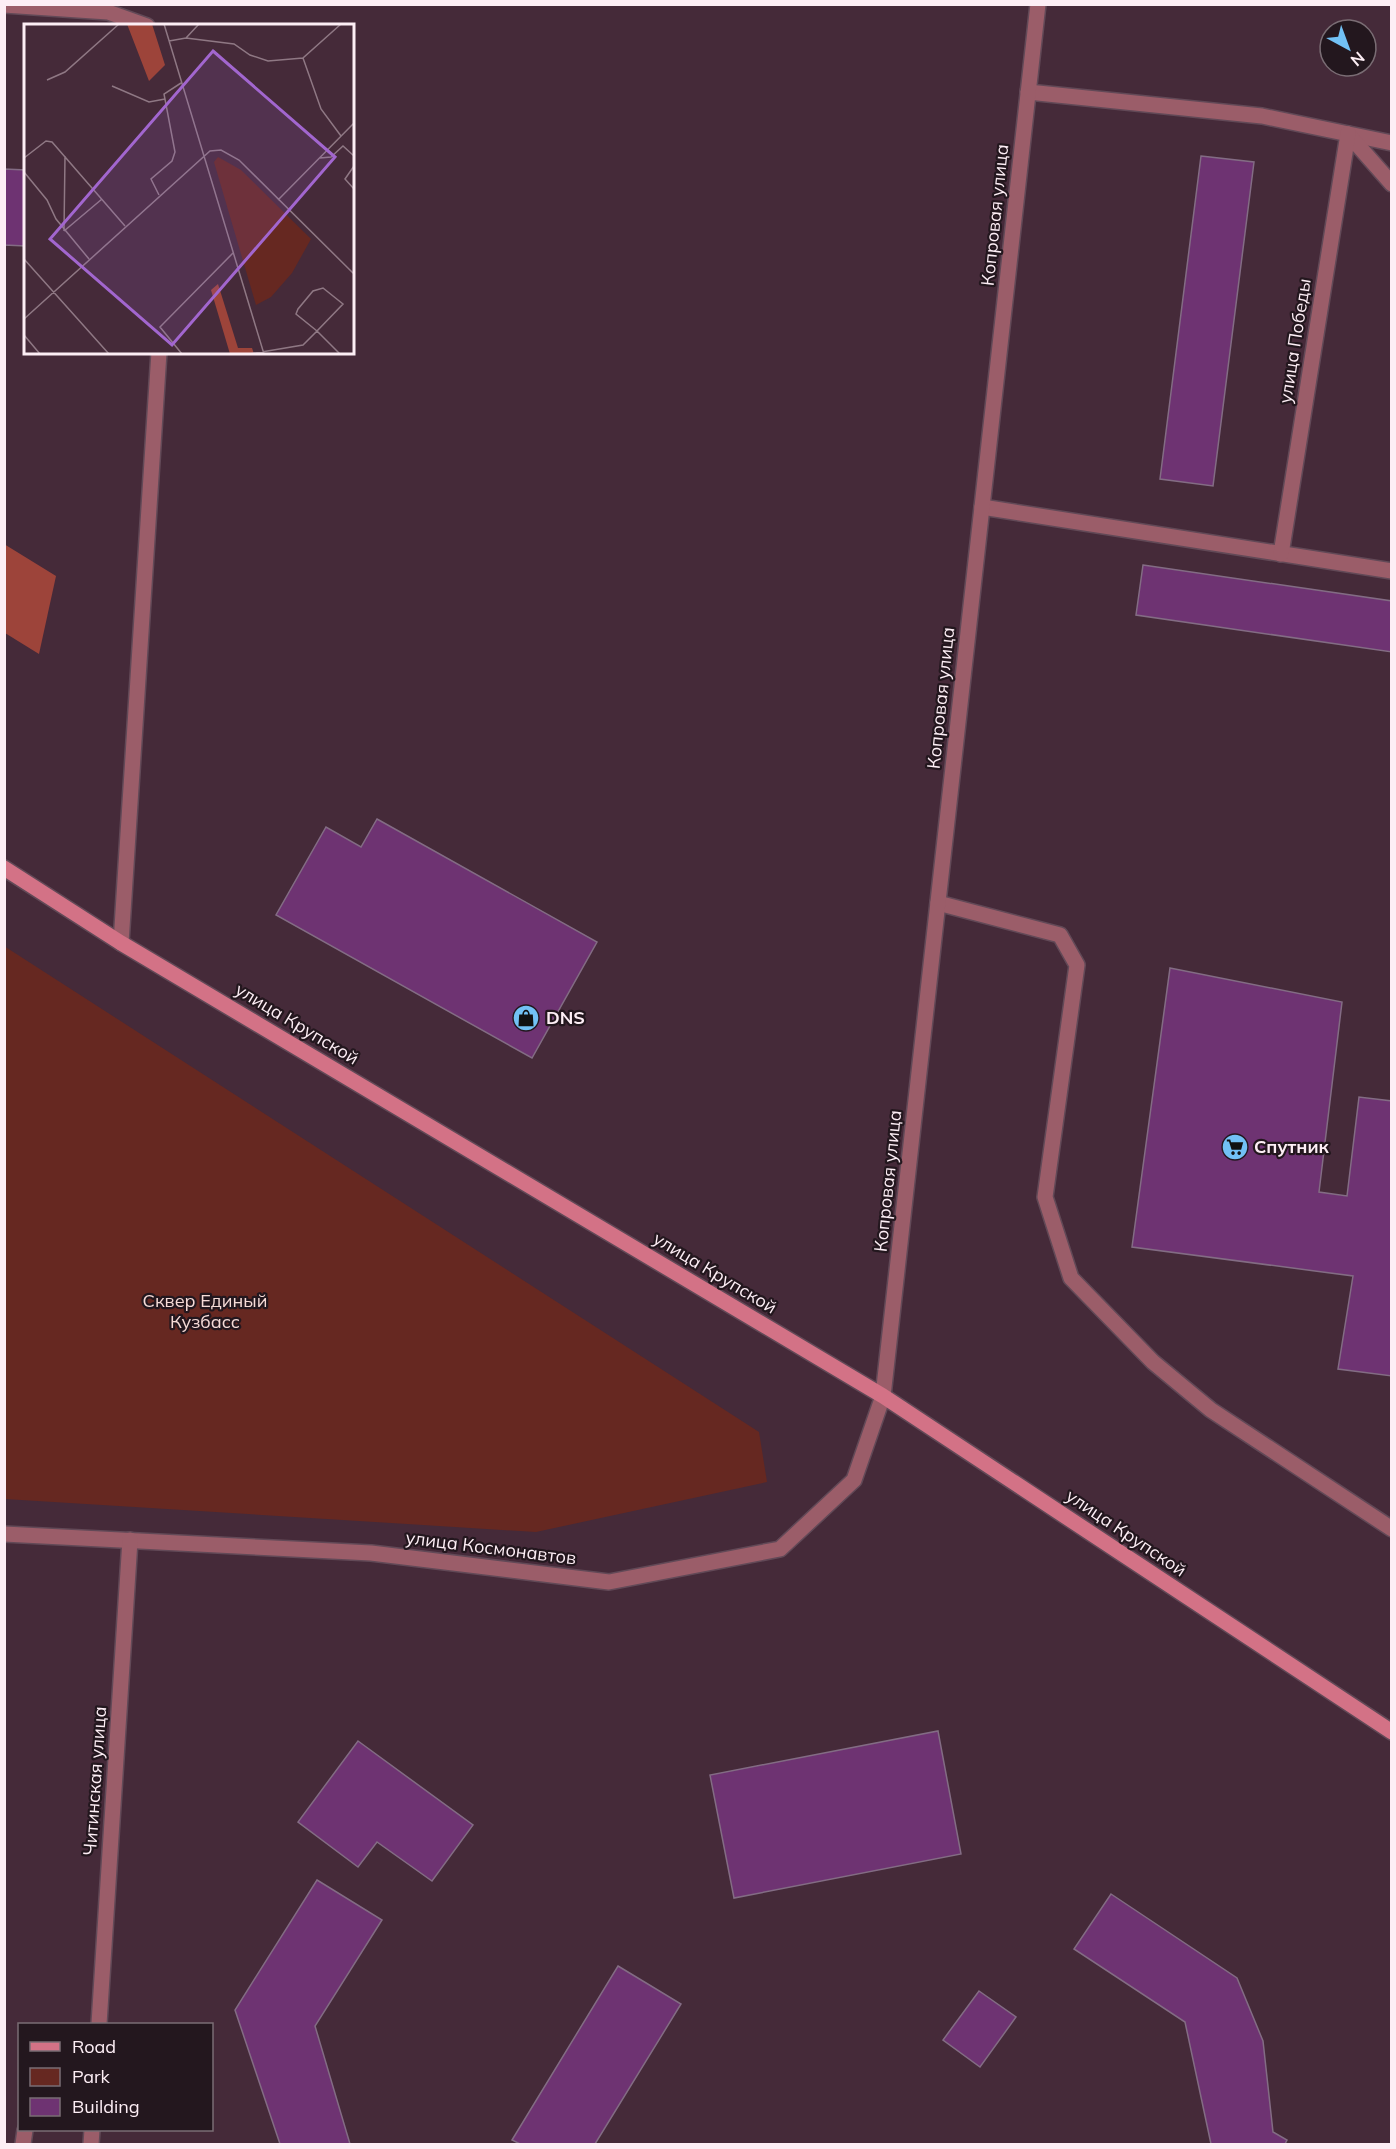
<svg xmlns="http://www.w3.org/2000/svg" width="1396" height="2149" viewBox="0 0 1396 2149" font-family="Mulish,sans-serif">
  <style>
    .green { fill: #662821 }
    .forest { fill: #9d443a }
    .building { fill: #6e3372; stroke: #836c84; stroke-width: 1.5 }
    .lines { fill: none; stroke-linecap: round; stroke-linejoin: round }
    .lane-casing { stroke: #624957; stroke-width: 18 }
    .street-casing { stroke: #624957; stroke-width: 18 }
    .secondary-casing { stroke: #624957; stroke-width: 18 }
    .lane { stroke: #9b5d69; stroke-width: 15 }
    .street { stroke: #9b5d69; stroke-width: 15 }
    .secondary { stroke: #d37286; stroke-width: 15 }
    .labels { text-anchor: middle; stroke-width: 4.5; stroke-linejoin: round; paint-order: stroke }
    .street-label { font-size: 18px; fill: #fdeef5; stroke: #23171e }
    .poi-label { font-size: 18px; font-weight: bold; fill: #fdeef5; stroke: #23171e; text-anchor: start }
    .park-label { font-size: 18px; fill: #f6dbd7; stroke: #23171e }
    .inset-road { fill: none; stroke: #8f7884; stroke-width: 1.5 }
    .view { fill: #a266cf; fill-opacity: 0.15; stroke: #a266cf; stroke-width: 3 }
    .inset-edge { fill: none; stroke: #fdeef5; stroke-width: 3 }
  </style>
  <rect width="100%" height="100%" fill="#452a39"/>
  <path class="green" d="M 4,946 L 759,1432 L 767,1482 L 536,1532 L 5,1499 Z"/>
  <path class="forest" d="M 4,544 L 56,576 L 39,654 L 5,633 Z"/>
  <g class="building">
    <path d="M 1201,156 L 1254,162 L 1213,486 L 1160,479 Z"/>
    <path d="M 4,169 L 26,170 L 26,246 L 4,245 Z"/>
    <path d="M 1143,565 L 1392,601 L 1392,652 L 1136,615 Z"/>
    <path d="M 377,819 L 597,942 L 532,1058 L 276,915 L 326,827 L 361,847 Z"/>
    <path d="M 1170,968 L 1342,1002 L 1319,1192 L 1347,1196 L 1359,1097 L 1392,1101 L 1392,1376 L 1338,1369 L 1353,1276 L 1132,1247 Z"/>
    <path d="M 938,1731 L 961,1854 L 734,1898 L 710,1775 Z"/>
    <path d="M 358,1741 L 473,1825 L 432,1881 L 377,1842 L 358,1867 L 298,1822 Z"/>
    <path d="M 317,1880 L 382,1920 L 315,2026 L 350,2144 L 280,2144 L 235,2010 Z"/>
    <path d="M 1111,1894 L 1237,1978 L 1263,2041 L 1273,2132 L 1287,2140 L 1285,2144 L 1211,2144 L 1185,2022 L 1074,1949 Z"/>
    <path d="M 618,1966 L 681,2004 L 595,2144 L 520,2144 L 512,2140 Z"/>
    <path d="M 979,1991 L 1016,2017 L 980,2067 L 943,2040 Z"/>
  </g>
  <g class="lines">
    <defs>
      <g id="lane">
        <path d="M 938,903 L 1060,935 L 1077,965 L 1045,1197 L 1071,1278 L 1153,1362 L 1211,1410 L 1392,1529"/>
        <path d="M 23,2144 L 25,2130"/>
      </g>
      <g id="street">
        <path d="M 4,5 L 108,12 L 147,26"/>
        <path d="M 1028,92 L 1262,116 L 1392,143"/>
        <path d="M 1348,134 L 1392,184"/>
        <path d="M 982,507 L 1392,571"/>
        <path d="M 1281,554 L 1348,134"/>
        <path d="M 121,943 L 159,352"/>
        <path d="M 4,1534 L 371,1553 L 609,1582 L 780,1549 L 854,1480 L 883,1396 L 1038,4"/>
        <path d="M 99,2024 L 130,1540"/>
        <path d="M 91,2144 L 92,2130"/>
      </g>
      <path id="secondary" d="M 4,868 L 121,943 L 883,1396 L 1392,1732"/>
    </defs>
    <use href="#lane" class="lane-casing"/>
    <use href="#street" class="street-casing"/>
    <use href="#secondary" class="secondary-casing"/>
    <use href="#lane" class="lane"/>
    <use href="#street" class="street"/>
    <use href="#secondary" class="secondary"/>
  </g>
  <defs>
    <symbol id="shop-disc" viewBox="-11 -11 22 22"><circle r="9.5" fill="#72c1f5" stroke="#23171e"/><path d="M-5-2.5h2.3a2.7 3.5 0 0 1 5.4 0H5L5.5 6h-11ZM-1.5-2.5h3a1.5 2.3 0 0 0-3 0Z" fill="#111"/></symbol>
    <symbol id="supermarket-disc" viewBox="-11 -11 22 22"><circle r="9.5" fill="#72c1f5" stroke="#23171e"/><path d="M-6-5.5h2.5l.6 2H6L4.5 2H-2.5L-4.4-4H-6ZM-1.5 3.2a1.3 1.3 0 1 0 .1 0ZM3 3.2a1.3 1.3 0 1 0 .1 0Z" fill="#111"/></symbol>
  </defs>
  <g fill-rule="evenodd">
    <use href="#shop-disc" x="511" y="1003" width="30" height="30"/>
    <use href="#supermarket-disc" x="1220" y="1132" width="30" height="30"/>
  </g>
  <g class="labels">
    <g class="street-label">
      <text transform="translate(995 215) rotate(-84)" y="6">Копровая улица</text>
      <text transform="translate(1295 341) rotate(-81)" y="6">улица Победы</text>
      <text transform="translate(941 698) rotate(-84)" y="6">Копровая улица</text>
      <text transform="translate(297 1024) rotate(31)" y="6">улица Крупской</text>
      <text transform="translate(888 1181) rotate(-84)" y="6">Копровая улица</text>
      <text transform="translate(715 1273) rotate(31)" y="6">улица Крупской</text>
      <text transform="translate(1126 1533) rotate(34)" y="6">улица Крупской</text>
      <text transform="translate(491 1548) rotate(7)" y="6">улица Космонавтов</text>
      <text transform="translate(95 1781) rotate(-86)" y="6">Читинская улица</text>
    </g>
    <g class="poi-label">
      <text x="546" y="1024">DNS</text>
      <text x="1254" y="1153">Спутник</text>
    </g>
    <g class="park-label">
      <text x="205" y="1307">Сквер Единый<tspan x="205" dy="21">Кузбасс</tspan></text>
    </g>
  </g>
  <g transform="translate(24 24)">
    <rect width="330" height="330" fill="#452a39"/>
    <path d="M 194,133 L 217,146 L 287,215 L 268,249 L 247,273 L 232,281 L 190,138 Z" fill="#662821"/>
    <path d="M 103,0 L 128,0 L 141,41 L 125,57 ZM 194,260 L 214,324 L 228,324 L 230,330 L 206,330 L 187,266 Z" fill="#9d443a"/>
    <path class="inset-road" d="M 140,0 L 240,330M 317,0 L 279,34 L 297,85 L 317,112M 162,14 L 175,0M 145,17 L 162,14 L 210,20 L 226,31 L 244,37 L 279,34M 23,56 L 41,48 L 95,0M 88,62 L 125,78 L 141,75M 0,134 L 22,117 L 28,118 L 101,202M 296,134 L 307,133 L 319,122 L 330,132M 330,142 L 321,155 L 330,165M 0,148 L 23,176 L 32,195 L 65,235M 135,171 L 127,155 L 148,137 L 151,128 L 140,70 L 157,59M 254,176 L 330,99M 40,207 L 41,132M 40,207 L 78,175M 0,235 L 85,330M 0,295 L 186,127 L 197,126 L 215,136 L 330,250M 0,311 L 16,330M 158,330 L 136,303 L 209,229M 225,330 L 279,321 L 293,307 L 272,290 L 274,285 L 289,267 L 299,264 L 319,280 L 293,307 L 316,330"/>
    <path class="view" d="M 189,27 L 311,133 L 148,321 L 26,215 Z"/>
    <rect width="330" height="330" class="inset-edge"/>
  </g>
  <rect width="1396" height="2149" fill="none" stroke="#fdeef5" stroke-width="12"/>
  <rect x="18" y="2023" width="195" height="108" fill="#23171e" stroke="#7a6d74" stroke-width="1.5"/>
  <rect x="30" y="2042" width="30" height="9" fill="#d37286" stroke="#7a6d74" stroke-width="1.5"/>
  <text x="72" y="2053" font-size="18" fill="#fdeef5">Road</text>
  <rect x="30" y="2068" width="30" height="18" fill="#662821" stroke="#7a6d74" stroke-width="1.5"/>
  <text x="72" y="2083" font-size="18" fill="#fdeef5">Park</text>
  <rect x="30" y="2098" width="30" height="18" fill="#6e3372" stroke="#7a6d74" stroke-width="1.5"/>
  <text x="72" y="2113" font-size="18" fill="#fdeef5">Building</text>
  <g transform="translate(1348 48) rotate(139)"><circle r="28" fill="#23171e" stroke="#7a6d74" stroke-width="1.5"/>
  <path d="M0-4.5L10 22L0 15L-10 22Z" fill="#72c1f5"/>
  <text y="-9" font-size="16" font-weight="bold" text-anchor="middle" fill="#fdeef5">N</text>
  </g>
</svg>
